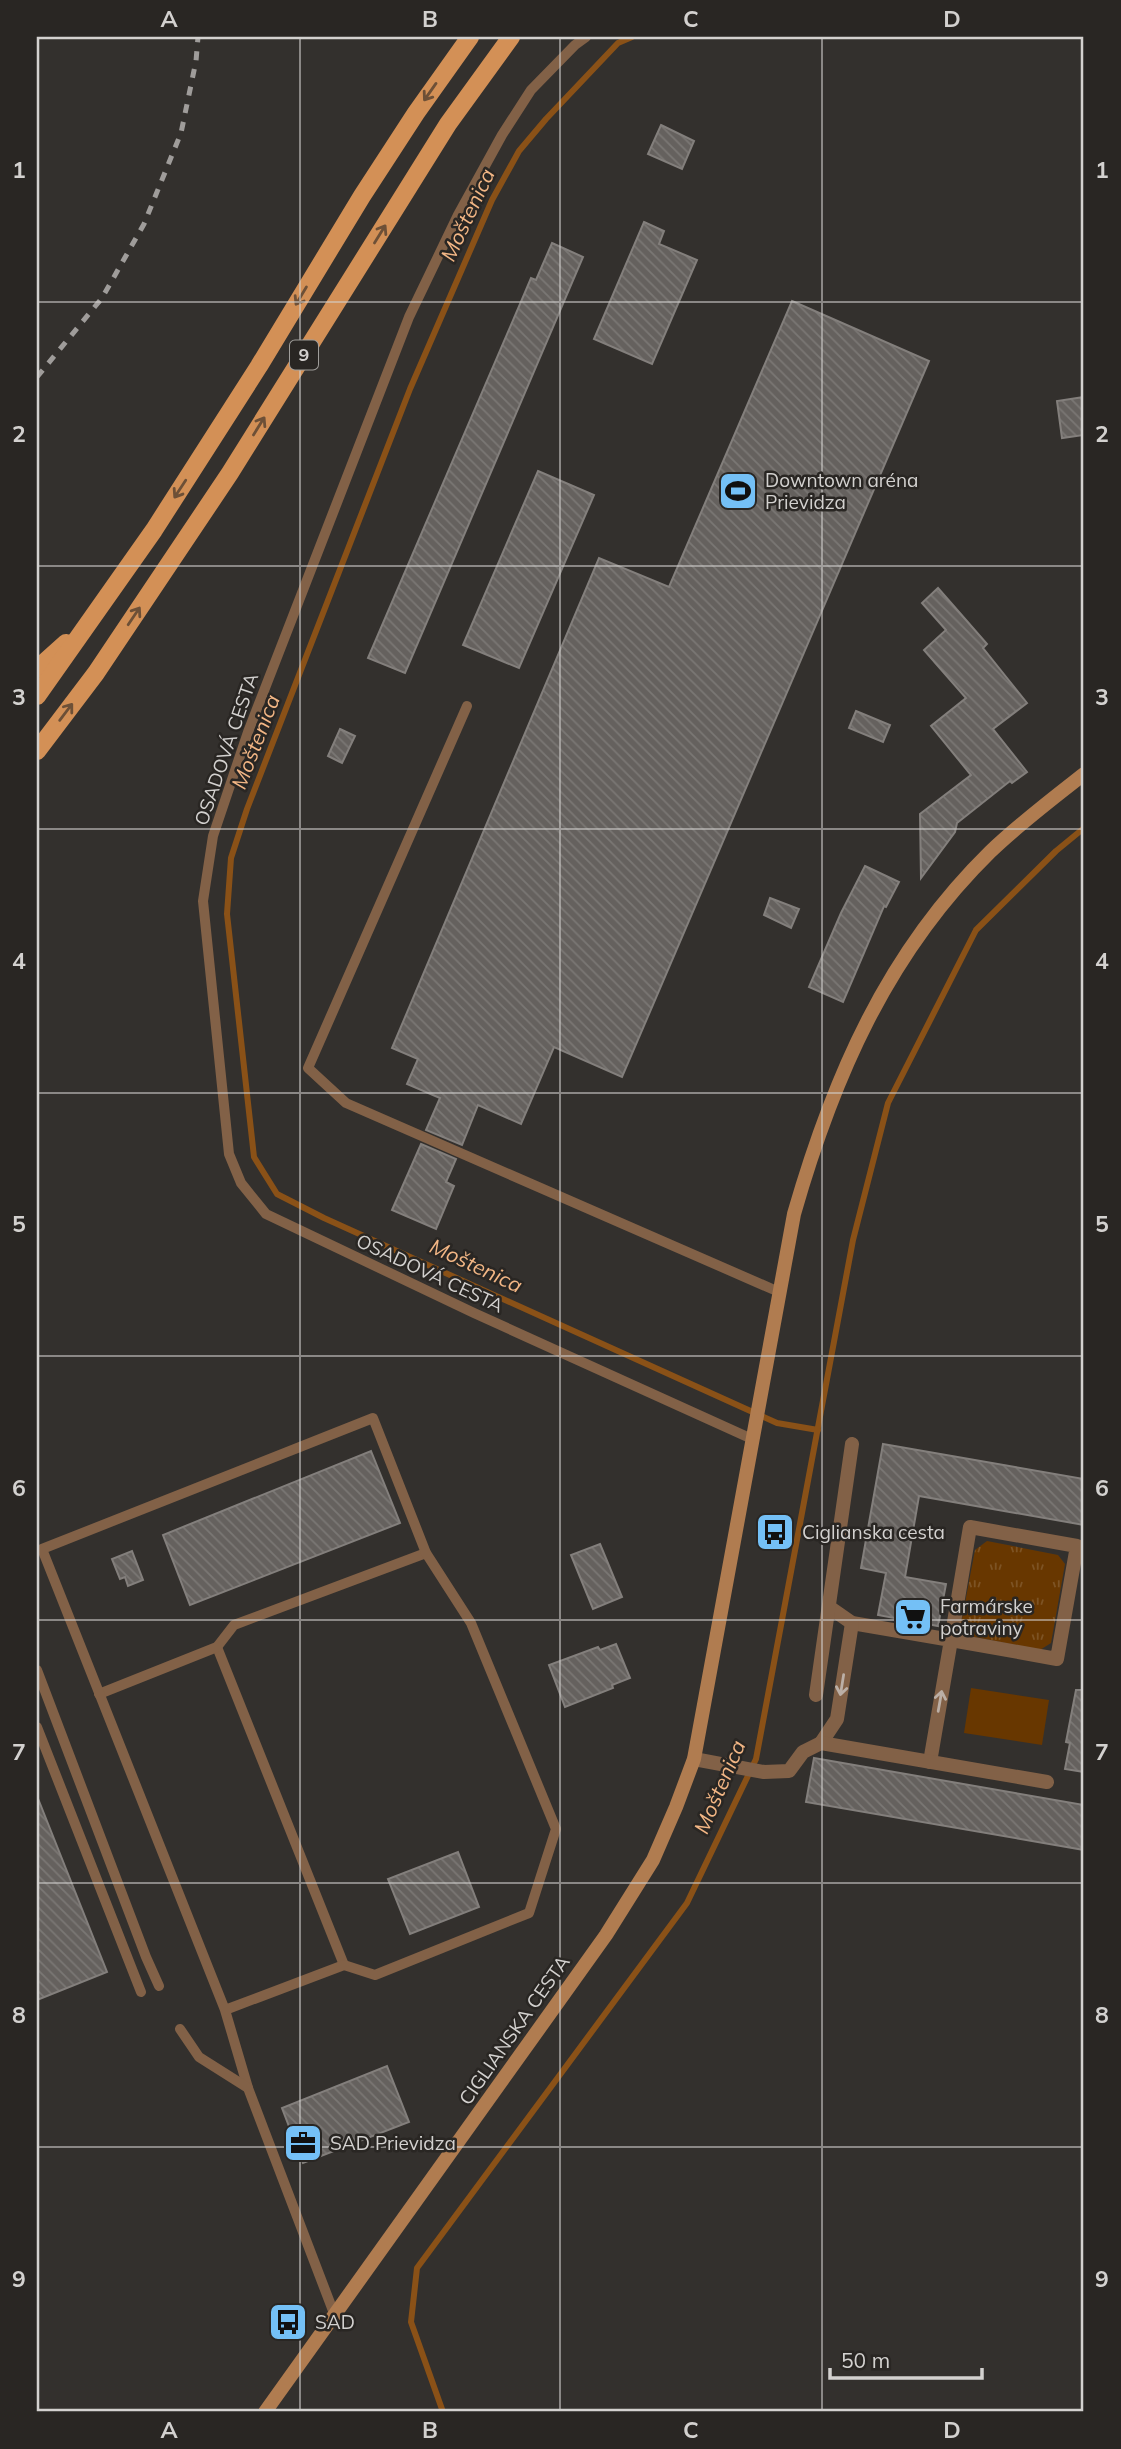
<svg xmlns="http://www.w3.org/2000/svg" width="1121" height="2449" viewBox="0 0 1121 2449" font-family="Mulish,sans-serif">
  <style>
    .grass { fill: url(#grass-tufts) }
    .pitch { fill: #683700 }
    .lines { fill: none; stroke-linecap: round; stroke-linejoin: round }
    .stream { stroke: #8a5117; stroke-width: 6 }
    .building { fill: url(#building-back-hatch); stroke: #837f7c; stroke-width: 2 }
    .lane { stroke: #826147; stroke-width: 10 }
    .street { stroke: #826147; stroke-width: 14 }
    .secondary { stroke: #b07c50; stroke-width: 14 }
    .primary { stroke: #d39056; stroke-width: 18 }
    .rail { stroke: #9f9c9a; stroke-width: 5; stroke-dasharray: 9 9; stroke-linecap: butt }
    .oneway { stroke: #6d5037 }
    .oneway2 { stroke: #bbafa6 }
    .grid { fill: none; stroke: #d3d1cf; stroke-width: 2; stroke-opacity: 0.55 }
    .labels { text-anchor: middle; stroke-width: 5; stroke-linejoin: round; paint-order: stroke }
    .shield { fill: #292623; stroke: #a09e9b; stroke-width: 2 }
    .shield-label { font-size: 18px; font-weight: bold; fill: #d3d1cf }
    .poi-label { font-size: 19px; fill: #d3d1cf; stroke: #292623; text-anchor: start }
    .street-label { font-size: 19px; fill: #d3d1cf; stroke: #292623 }
    .water-label { font-size: 21px; font-style: italic; fill: #f2b685; stroke: #292623 }
    .neatline { fill: none; stroke: #d3d1cf; stroke-width: 2.5 }
    .grid-label { font-size: 23px; text-anchor: middle; font-weight: bold; fill: #d3d1cf }
  </style>
  <defs>
    <pattern id="grass-tufts" width="24" height="20" patternUnits="userSpaceOnUse" patternTransform="scale(1.75)"><rect width="24" height="20" fill="#683700"/><path d="M3 7l-1-3M5 7V3M7 7l1-3M15 17l-1-3M17 17v-4M19 17l1-3" fill="none" stroke="#7d5324"/></pattern>
    <pattern id="building-back-hatch" width="6" height="6" patternUnits="userSpaceOnUse" patternTransform="scale(1.75)"><rect width="6" height="6" fill="#65615e"/><path d="M-1 5l2 2M0 0l6 6M5-1l2 2" fill="none" stroke="#7a7774"/></pattern>
  </defs>
  <rect width="100%" height="100%" fill="#33302d"/>
  <path class="grass" d="M 987,1541 L 1058,1555 L 1065,1564 L 1051,1643 L 1040,1650 L 970,1636 L 961,1624 L 975,1550 Z"/>
  <path class="pitch" d="M 971,1688 L 1049,1700 L 1042,1745 L 964,1733 Z"/>
  <g class="lines">
    <g class="stream">
      <path d="M 632,37 L 618,43 L 546,119 L 519,151 L 492,200 L 410,389 L 247,809 L 231,858 L 227,914 L 254,1157 L 277,1194 L 324,1218 L 777,1423 L 818,1430"/>
      <path d="M 443,2412 L 411,2322 L 417,2268 L 687,1903 L 756,1759 L 853,1240 L 888,1103 L 976,930 L 1056,851 L 1084,828"/>
    </g>
  </g>
  <g class="building">
    <path d="M 661,125 L 694,141 L 682,169 L 648,154 Z"/>
    <path d="M 644,222 L 664,231 L 659,244 L 697,260 L 652,364 L 594,339 Z"/>
    <path d="M 552,243 L 583,257 L 405,673 L 368,658 L 526,290 L 531,278 L 536,280 Z"/>
    <path d="M 792,301 L 929,361 L 622,1077 L 554,1047 L 521,1124 L 478,1105 L 462,1145 L 426,1130 L 440,1098 L 407,1084 L 418,1059 L 392,1048 L 599,558 L 669,587 Z"/>
    <path d="M 1084,397 L 1084,435 L 1062,438 L 1057,401 Z"/>
    <path d="M 538,471 L 594,495 L 519,668 L 463,645 Z"/>
    <path d="M 938,588 L 987,644 L 983,648 L 1027,703 L 993,729 L 1027,772 L 1012,783 L 1010,781 L 957,823 L 955,832 L 921,878 L 920,814 L 971,775 L 931,726 L 966,698 L 924,650 L 946,630 L 922,603 Z"/>
    <path d="M 856,711 L 890,725 L 883,742 L 849,728 Z"/>
    <path d="M 340,729 L 355,736 L 342,763 L 328,756 Z"/>
    <path d="M 865,866 L 899,882 L 886,907 L 884,906 L 843,1002 L 809,987 L 841,913 Z"/>
    <path d="M 770,898 L 799,909 L 791,928 L 764,915 Z"/>
    <path d="M 421,1144 L 456,1159 L 446,1182 L 454,1186 L 436,1229 L 392,1210 Z"/>
    <path d="M 883,1444 L 1084,1479 L 1084,1525 L 919,1496 L 905,1577 L 946,1584 L 938,1626 L 878,1615 L 886,1573 L 861,1568 Z"/>
    <path d="M 371,1451 L 400,1523 L 190,1605 L 163,1535 Z"/>
    <path d="M 600,1544 L 622,1597 L 593,1609 L 571,1555 Z"/>
    <path d="M 132,1551 L 143,1580 L 128,1586 L 125,1577 L 120,1579 L 112,1559 Z"/>
    <path d="M 616,1644 L 630,1678 L 612,1685 L 613,1688 L 565,1707 L 549,1665 L 598,1647 L 600,1650 Z"/>
    <path d="M 1076,1690 L 1084,1690 L 1084,1772 L 1065,1769 L 1070,1743 L 1066,1742 Z"/>
    <path d="M 814,1758 L 1084,1805 L 1084,1850 L 806,1802 Z"/>
    <path d="M 37,1796 L 107,1972 L 37,2000 Z"/>
    <path d="M 458,1852 L 479,1907 L 410,1934 L 388,1879 Z"/>
    <path d="M 387,2066 L 409,2122 L 303,2163 L 282,2108 Z"/>
  </g>
  <g class="lines">
    <g class="lane">
      <path d="M 586,37 L 575,45 L 531,90 L 502,135 L 458,215 L 409,317 L 248,732 L 213,836 L 203,901 L 229,1154 L 241,1183 L 266,1214 L 474,1313 L 752,1439"/>
      <path d="M 467,706 L 308,1068 L 346,1103 L 779,1292"/>
      <path d="M 217,1647 L 344,1965"/>
      <path d="M 37,1670 L 146,1957 L 159,1986"/>
      <path d="M 99,1694 L 217,1647 L 234,1625 L 426,1553"/>
      <path d="M 37,1727 L 141,1992"/>
      <path d="M 225,2010 L 344,1965 L 375,1975 L 529,1913 L 556,1829 L 471,1623 L 426,1553 L 373,1418 L 42,1549 L 225,2010 L 248,2088"/>
      <path d="M 180,2029 L 199,2057 L 248,2088 L 335,2316"/>
    </g>
    <g class="street">
      <path d="M 829,1607 L 852,1623 L 951,1640 L 970,1527 L 1077,1546 L 1057,1659 L 951,1640 L 930,1762"/>
      <path d="M 816,1695 L 852,1444"/>
      <path d="M 821,1743 L 837,1719 L 852,1623"/>
      <path d="M 694,1759 L 764,1772 L 789,1771 L 803,1752 L 821,1743 L 1047,1782"/>
    </g>
    <path class="secondary" d="M 265,2412 L 606,1935 L 653,1860 L 676,1807 L 694,1759 L 794,1214 C 833,1078 887,953 990,852 C 1019,824 1052,799 1084,774"/>
    <g class="primary">
      <path d="M 37,669 L 66,643"/>
      <path d="M 37,696 L 154,530 L 259,366 L 362,196 L 416,113 L 470,37"/>
      <path d="M 37,751 L 96,673 L 230,473 L 448,124 L 511,37"/>
    </g>
    <path class="rail" d="M 37,377 L 102,298 L 144,224 L 181,133 L 196,61 L 198,37"/>
  </g>
  <defs><path id="oneway-shaft" d="M-6 0H5M1.5-3L5.5 0L1.5 3" fill="none" stroke-width="1.6" stroke-linecap="round" stroke-linejoin="round" transform="scale(1.75)"/></defs>
  <g class="oneway">
    <use href="#oneway-shaft" transform="translate(430 92) rotate(125)"/>
    <use href="#oneway-shaft" transform="translate(380 234) rotate(-58)"/>
    <use href="#oneway-shaft" transform="translate(301 296) rotate(121)"/>
    <use href="#oneway-shaft" transform="translate(259 426) rotate(-58)"/>
    <use href="#oneway-shaft" transform="translate(180 489) rotate(123)"/>
    <use href="#oneway-shaft" transform="translate(134 616) rotate(-56)"/>
    <use href="#oneway-shaft" transform="translate(66 712) rotate(-53)"/>
  </g>
  <g class="oneway2">
    <use href="#oneway-shaft" transform="translate(842 1685) rotate(99)"/>
    <use href="#oneway-shaft" transform="translate(940 1701) rotate(-80)"/>
  </g>
  <path class="grid" d="M 300,37 L 300,2412M 560,37 L 560,2412M 822,37 L 822,2412M 37,302 L 1084,302M 37,566 L 1084,566M 37,829 L 1084,829M 37,1093 L 1084,1093M 37,1356 L 1084,1356M 37,1620 L 1084,1620M 37,1883 L 1084,1883M 37,2147 L 1084,2147"/>
  <defs>
    <symbol id="stadium-square" viewBox="-11 -11 22 22"><rect x="-9" y="-9" width="18" height="18" rx="4" fill="#74c0f6" stroke="#292623"/><path d="M0-5a6.5 5 0 1 0 0 10a6.5 5 0 1 0 0-10ZM-3.5-1.8h7v3.6h-7Z" fill="#111"/></symbol>
    <symbol id="bus-square" viewBox="-11 -11 22 22"><rect x="-9" y="-9" width="18" height="18" rx="4" fill="#74c0f6" stroke="#292623"/><path d="M-5-6H5V4H4V6H2V4H-2V6H-4V4H-5ZM-3.5-4V0h7V-4ZM-3.5 1.2v1.5H-2V1.2ZM2 1.2v1.5H3.5V1.2Z" fill="#111"/></symbol>
    <symbol id="supermarket-square" viewBox="-11 -11 22 22"><rect x="-9" y="-9" width="18" height="18" rx="4" fill="#74c0f6" stroke="#292623"/><path d="M-6-5.5h2.5l.6 2H6L4.5 2H-2.5L-4.4-4H-6ZM-1.5 3.2a1.3 1.3 0 1 0 .1 0ZM3 3.2a1.3 1.3 0 1 0 .1 0Z" fill="#111"/></symbol>
    <symbol id="office-square" viewBox="-11 -11 22 22"><rect x="-9" y="-9" width="18" height="18" rx="4" fill="#74c0f6" stroke="#292623"/><path d="M-6-3h4V-5.5h4V-3h4V5H-6ZM-1-4.5V-3h2v-1.5ZM-6 0V1H6V0Z" fill="#111"/></symbol>
  </defs>
  <g fill-rule="evenodd">
    <use href="#stadium-square" x="716" y="469" width="44" height="44"/>
    <use href="#bus-square" x="753" y="1510" width="44" height="44"/>
    <use href="#supermarket-square" x="891" y="1595" width="44" height="44"/>
    <use href="#office-square" x="281" y="2121" width="44" height="44"/>
    <use href="#bus-square" x="266" y="2300" width="44" height="44"/>
  </g>
  <g class="labels">
    <rect class="shield" x="290" y="340.5" width="28" height="29" rx="5"/>
    <g class="shield-label">
      <text x="304" y="361">9</text>
    </g>
    <g class="poi-label">
      <text x="765" y="487">Downtown aréna<tspan x="765" dy="22">Prievidza</tspan></text>
      <text x="802" y="1539">Ciglianska cesta</text>
      <text x="940" y="1613">Farmárske<tspan x="940" dy="22">potraviny</tspan></text>
      <text x="330" y="2150">SAD Prievidza</text>
      <text x="315" y="2329">SAD</text>
    </g>
    <g class="street-label">
      <text transform="translate(226 749) rotate(-71)" y="7">OSADOVÁ CESTA</text>
      <text transform="translate(430 1273) rotate(25)" y="7">OSADOVÁ CESTA</text>
      <text transform="translate(514 2030) rotate(-55)" y="7">CIGLIANSKA CESTA</text>
    </g>
    <g class="water-label">
      <text transform="translate(468 215) rotate(-65)" y="7">Moštenica</text>
      <text transform="translate(256 742) rotate(-69)" y="7">Moštenica</text>
      <text transform="translate(476 1266) rotate(25)" y="7">Moštenica</text>
      <text transform="translate(720 1787) rotate(-67)" y="7">Moštenica</text>
    </g>
  </g>
  <rect width="1121" height="2449" fill="none" stroke="#292623" stroke-width="77"/>
  <path d="M830 2368v10h152v-10" fill="none" stroke="#d3d1cf" stroke-width="3.5"/>
  <text x="841" y="2368" font-size="21" fill="#d3d1cf" stroke="#292623" stroke-width="5" paint-order="stroke">50 m</text>
  <rect x="38" y="38" width="1044" height="2372" class="neatline"/>
  <g class="grid-label">
    <text x="169" y="27">A</text>
    <text x="430" y="27">B</text>
    <text x="691" y="27">C</text>
    <text x="952" y="27">D</text>
    <text x="19" y="178">1</text>
    <text x="1102" y="178">1</text>
    <text x="19" y="442">2</text>
    <text x="1102" y="442">2</text>
    <text x="19" y="705">3</text>
    <text x="1102" y="705">3</text>
    <text x="19" y="969">4</text>
    <text x="1102" y="969">4</text>
    <text x="19" y="1232">5</text>
    <text x="1102" y="1232">5</text>
    <text x="19" y="1496">6</text>
    <text x="1102" y="1496">6</text>
    <text x="19" y="1760">7</text>
    <text x="1102" y="1760">7</text>
    <text x="19" y="2023">8</text>
    <text x="1102" y="2023">8</text>
    <text x="19" y="2287">9</text>
    <text x="1102" y="2287">9</text>
    <text x="169" y="2438">A</text>
    <text x="430" y="2438">B</text>
    <text x="691" y="2438">C</text>
    <text x="952" y="2438">D</text>
  </g>
</svg>
